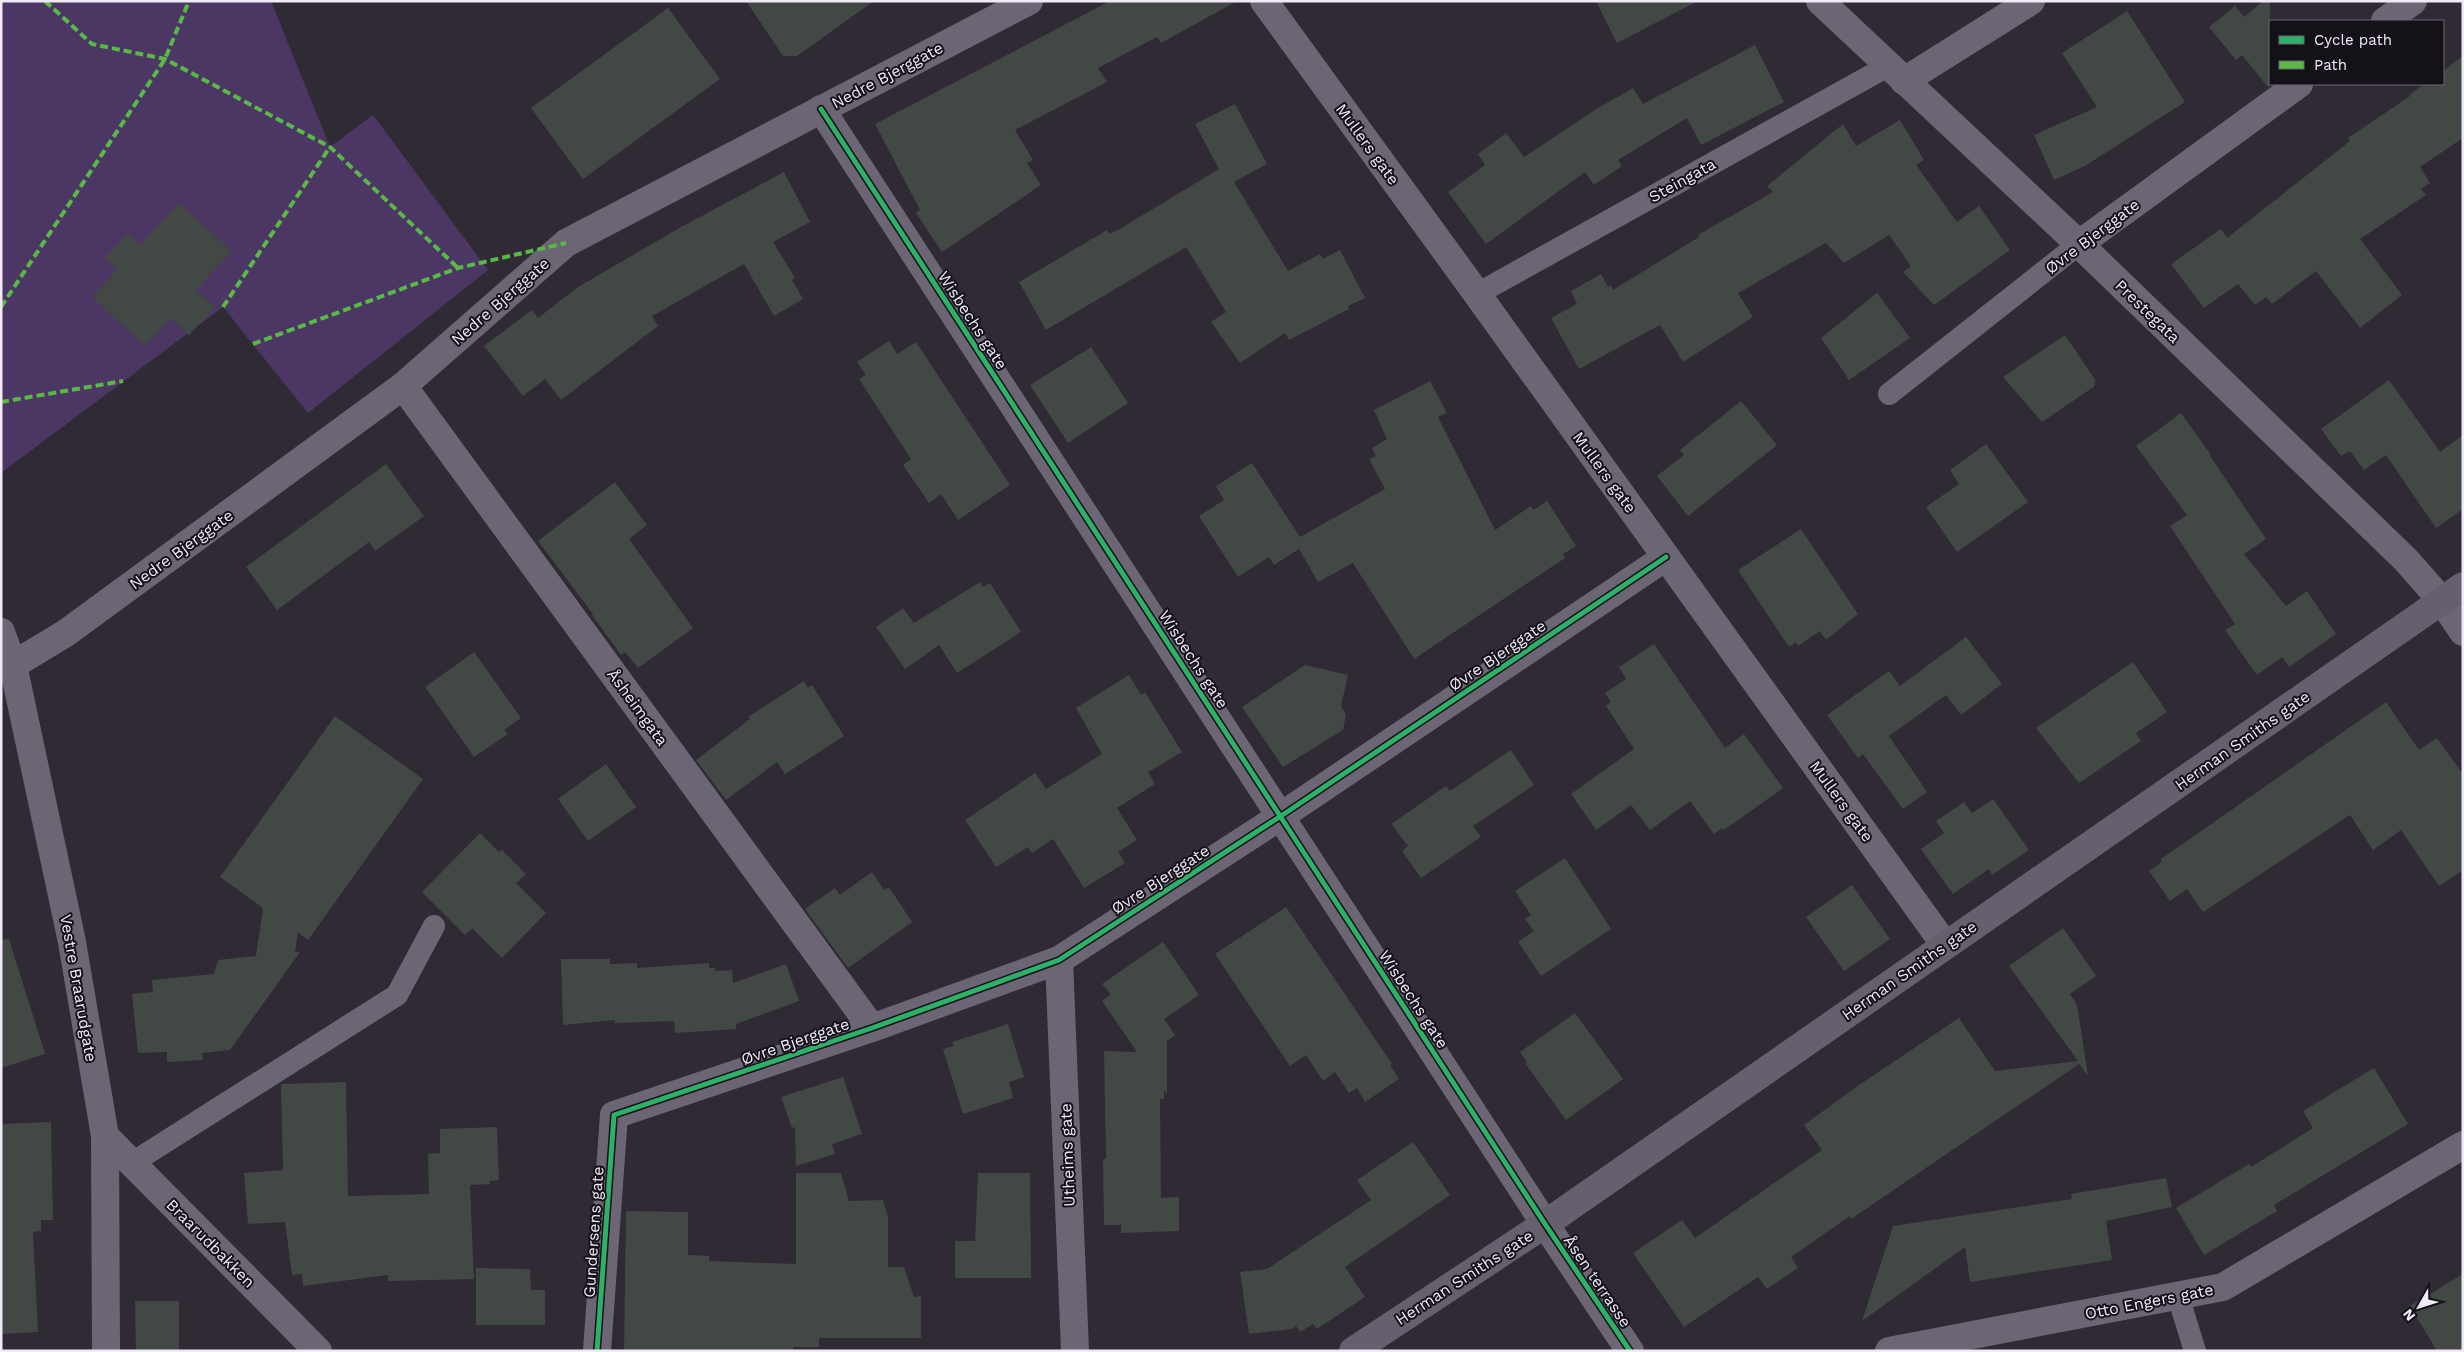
<svg xmlns="http://www.w3.org/2000/svg" width="2464" height="1352" viewBox="0 0 2464 1352" font-family="'Work Sans',sans-serif">
  <style>
    .green { fill: #4c3764 }
    .building { fill: #424844 }
    .lines { fill: none; stroke-linecap: round; stroke-linejoin: round }
    .service { stroke: #6c6674; stroke-width: 22 }
    .minor { stroke: #6c6674; stroke-width: 28 }
    .tertiary { stroke: #6c6674; stroke-width: 28 }
    .secondary { stroke: #66606e; stroke-width: 28 }
    .quiet { stroke: #58b947; stroke-width: 4; stroke-dasharray: 8 4; stroke-linecap: butt }
    .cycleway-casing { stroke: #151119; stroke-width: 8 }
    .cycleway { stroke: #2db169; stroke-width: 5 }
    .labels { text-anchor: middle; stroke-width: 4; stroke-linejoin: round; paint-order: stroke }
    .street-label { font-size: 16px; fill: #efeaf6; stroke: #151119 }
  </style>
  <rect width="100%" height="100%" fill="#2f2a34"/>
  <path class="green" d="M 1,1 L 271,1 L 330,147 L 373,115 L 488,270 L 308,413 L 223,307 L 1,473 Z"/>
  <g class="building">
    <path d="M 746,1 L 874,1 L 797,56 L 783,56 Z"/>
    <path d="M 1110,1 L 1237,1 L 1163,42 L 1161,43 L 1157,37 L 1098,68 L 1107,82 L 1015,130 L 1033,160 L 1027,163 L 1041,185 L 942,252 L 916,213 L 920,210 L 875,124 Z"/>
    <path d="M 1596,1 L 1698,1 L 1617,43 Z"/>
    <path d="M 2263,1 L 2270,1 L 2270,86 L 2268,87 L 2242,55 L 2236,60 L 2209,27 L 2235,6 L 2244,17 Z"/>
    <path d="M 668,8 L 720,79 L 583,179 L 531,108 Z"/>
    <path d="M 2127,11 L 2185,102 L 2085,166 L 2054,180 L 2034,135 L 2097,107 L 2062,53 Z"/>
    <path d="M 1755,45 L 1784,102 L 1701,145 L 1687,118 L 1618,160 L 1622,166 L 1594,185 L 1585,172 L 1486,244 L 1448,192 L 1485,165 L 1478,154 L 1506,133 L 1524,157 L 1598,108 L 1633,88 L 1643,104 Z"/>
    <path d="M 2463,56 L 2463,138 L 2420,167 L 2430,183 L 2421,189 L 2426,195 L 2360,239 L 2402,295 L 2360,328 L 2316,271 L 2272,304 L 2266,297 L 2255,305 L 2238,284 L 2204,308 L 2171,264 L 2221,229 L 2227,238 L 2350,141 L 2348,138 L 2410,96 L 2409,95 L 2424,84 L 2443,84 L 2443,71 Z"/>
    <path d="M 1235,104 L 1267,164 L 1234,182 L 1288,271 L 1320,254 L 1323,259 L 1340,250 L 1365,298 L 1348,306 L 1349,309 L 1289,340 L 1285,333 L 1240,363 L 1211,322 L 1226,312 L 1186,247 L 1046,330 L 1019,282 L 1107,230 L 1110,234 L 1118,230 L 1219,169 L 1195,124 Z"/>
    <path d="M 1900,120 L 1924,160 L 1916,165 L 1957,222 L 1979,206 L 2010,250 L 1934,305 L 1903,272 L 1911,266 L 1889,235 L 1844,263 L 1826,243 L 1738,293 L 1753,317 L 1683,362 L 1660,325 L 1579,369 L 1551,318 L 1577,304 L 1571,291 L 1601,274 L 1608,287 L 1611,285 L 1613,290 L 1699,237 L 1698,235 L 1773,192 L 1767,186 L 1843,124 L 1856,146 Z"/>
    <path d="M 784,172 L 810,222 L 773,242 L 795,278 L 792,280 L 803,299 L 774,316 L 744,264 L 652,316 L 658,326 L 561,400 L 545,379 L 523,396 L 484,346 L 532,310 L 538,318 L 578,287 L 681,227 Z"/>
    <path d="M 179,203 L 232,251 L 196,290 L 215,307 L 189,335 L 171,318 L 145,346 L 92,297 L 117,270 L 105,258 L 128,233 L 140,245 Z"/>
    <path d="M 1877,293 L 1910,338 L 1849,380 L 1821,338 Z"/>
    <path d="M 2065,335 L 2096,381 L 2094,383 L 2095,386 L 2042,422 L 2003,377 Z"/>
    <path d="M 889,341 L 897,354 L 916,342 L 1010,485 L 958,520 L 941,494 L 929,503 L 903,465 L 911,459 L 859,379 L 866,375 L 857,362 Z"/>
    <path d="M 1091,347 L 1128,403 L 1068,443 L 1030,385 Z"/>
    <path d="M 2389,380 L 2440,452 L 2463,435 L 2463,509 L 2436,528 L 2386,455 L 2364,470 L 2350,451 L 2341,456 L 2321,429 Z"/>
    <path d="M 1430,381 L 1447,413 L 1438,417 L 1495,530 L 1531,506 L 1533,510 L 1547,501 L 1576,546 L 1563,554 L 1565,558 L 1414,659 L 1353,563 L 1318,582 L 1299,549 L 1274,565 L 1269,557 L 1238,577 L 1199,516 L 1224,500 L 1216,486 L 1252,463 L 1300,537 L 1385,489 L 1369,459 L 1376,456 L 1372,448 L 1387,439 L 1374,410 Z"/>
    <path d="M 1741,401 L 1777,445 L 1688,516 L 1657,476 L 1684,455 L 1680,450 Z"/>
    <path d="M 2181,413 L 2211,455 L 2210,456 L 2266,539 L 2244,554 L 2286,606 L 2307,591 L 2336,634 L 2289,667 L 2282,657 L 2257,675 L 2225,630 L 2235,624 L 2170,526 L 2187,515 L 2136,446 Z"/>
    <path d="M 1986,444 L 2028,502 L 1957,552 L 1926,507 L 1959,484 L 1950,470 Z"/>
    <path d="M 386,464 L 424,516 L 375,551 L 369,542 L 277,610 L 246,567 Z"/>
    <path d="M 615,482 L 647,525 L 629,539 L 693,628 L 638,668 L 625,652 L 621,655 L 592,615 L 593,614 L 538,541 Z"/>
    <path d="M 1801,529 L 1858,614 L 1826,640 L 1820,631 L 1798,646 L 1796,642 L 1789,647 L 1738,570 Z"/>
    <path d="M 980,582 L 983,587 L 990,583 L 1021,632 L 957,673 L 939,645 L 905,669 L 876,627 L 903,608 L 914,623 Z"/>
    <path d="M 1966,637 L 2002,684 L 1961,715 L 1946,695 L 1889,736 L 1927,792 L 1903,809 L 1863,754 L 1858,758 L 1827,715 L 1889,671 L 1900,686 Z"/>
    <path d="M 1654,644 L 1725,748 L 1744,734 L 1783,788 L 1724,830 L 1722,828 L 1714,834 L 1690,801 L 1650,830 L 1631,805 L 1596,830 L 1571,794 L 1634,749 L 1606,706 L 1611,702 L 1605,693 L 1626,679 L 1619,667 Z"/>
    <path d="M 474,652 L 521,718 L 504,730 L 508,734 L 474,757 L 425,687 Z"/>
    <path d="M 2133,662 L 2167,712 L 2136,733 L 2141,741 L 2079,783 L 2036,728 Z"/>
    <path d="M 1305,665 L 1348,675 L 1341,706 L 1346,714 L 1343,730 L 1283,767 L 1242,707 Z"/>
    <path d="M 1129,675 L 1141,695 L 1145,692 L 1182,752 L 1148,772 L 1155,784 L 1117,808 L 1137,840 L 1118,852 L 1125,863 L 1084,888 L 1053,839 L 1032,853 L 1028,847 L 996,867 L 965,820 L 1035,773 L 1046,789 L 1102,754 L 1076,708 Z"/>
    <path d="M 804,681 L 808,688 L 812,685 L 844,736 L 785,774 L 777,762 L 726,800 L 696,760 L 750,719 L 748,717 Z"/>
    <path d="M 2386,702 L 2419,750 L 2437,738 L 2463,774 L 2463,870 L 2439,886 L 2401,830 L 2373,850 L 2350,815 L 2203,912 L 2187,889 L 2170,901 L 2149,871 L 2162,862 L 2161,859 Z"/>
    <path d="M 335,716 L 423,779 L 308,940 L 298,932 L 295,952 L 300,952 L 230,1050 L 202,1053 L 203,1060 L 167,1062 L 167,1052 L 138,1053 L 132,994 L 153,992 L 152,980 L 214,974 L 218,960 L 256,956 L 263,908 L 220,877 Z"/>
    <path d="M 1511,750 L 1534,785 L 1473,826 L 1481,837 L 1421,878 L 1402,851 L 1408,846 L 1391,824 L 1446,786 L 1450,791 Z"/>
    <path d="M 606,764 L 636,807 L 588,841 L 558,799 Z"/>
    <path d="M 1993,799 L 2029,850 L 1992,875 L 1989,869 L 1953,894 L 1921,849 L 1944,833 L 1936,821 L 1964,802 L 1972,813 Z"/>
    <path d="M 480,833 L 499,852 L 502,850 L 526,874 L 516,883 L 546,913 L 502,958 L 472,928 L 465,935 L 422,892 Z"/>
    <path d="M 1565,858 L 1611,929 L 1541,976 L 1518,942 L 1534,931 L 1525,919 L 1531,915 L 1515,891 Z"/>
    <path d="M 872,872 L 884,890 L 889,887 L 912,922 L 848,968 L 805,909 L 835,888 L 840,895 Z"/>
    <path d="M 1852,885 L 1890,939 L 1844,971 L 1806,917 Z"/>
    <path d="M 1286,907 L 1392,1064 L 1390,1065 L 1399,1079 L 1365,1102 L 1357,1088 L 1349,1093 L 1335,1072 L 1323,1081 L 1306,1055 L 1290,1066 L 1215,954 Z"/>
    <path d="M 2063,928 L 2096,976 L 2070,994 L 2077,1005 L 2088,1076 L 2079,1064 L 1851,1219 L 1850,1216 L 1791,1257 L 1798,1268 L 1767,1289 L 1758,1277 L 1684,1327 L 1633,1253 L 1682,1220 L 1695,1238 L 1822,1150 L 1804,1125 L 1859,1085 L 1959,1018 L 1995,1071 L 2078,1061 L 2009,966 Z"/>
    <path d="M 9,939 L 45,1054 L 1,1068 L 1,940 Z"/>
    <path d="M 1163,942 L 1199,995 L 1164,1019 L 1175,1035 L 1167,1041 L 1167,1094 L 1164,1090 L 1164,1099 L 1160,1099 L 1161,1198 L 1179,1197 L 1179,1231 L 1121,1233 L 1121,1225 L 1104,1225 L 1103,1159 L 1106,1159 L 1104,1051 L 1137,1052 L 1102,1001 L 1111,994 L 1102,984 Z"/>
    <path d="M 561,959 L 610,959 L 610,964 L 637,963 L 637,968 L 709,963 L 709,968 L 715,968 L 715,971 L 732,970 L 733,983 L 786,964 L 799,1001 L 736,1024 L 736,1029 L 675,1033 L 674,1021 L 615,1023 L 615,1020 L 563,1025 Z"/>
    <path d="M 1575,1013 L 1623,1079 L 1566,1120 L 1525,1063 L 1527,1062 L 1520,1052 Z"/>
    <path d="M 1008,1024 L 1024,1077 L 1009,1082 L 1013,1098 L 963,1114 L 943,1049 L 954,1046 L 952,1042 Z"/>
    <path d="M 2374,1068 L 2408,1124 L 2274,1205 L 2277,1211 L 2204,1255 L 2176,1208 L 2249,1164 L 2251,1167 L 2313,1128 L 2303,1111 Z"/>
    <path d="M 843,1077 L 862,1134 L 832,1144 L 835,1154 L 796,1166 L 795,1127 L 792,1128 L 781,1097 Z"/>
    <path d="M 346,1082 L 348,1196 L 429,1194 L 428,1154 L 440,1153 L 440,1129 L 497,1127 L 499,1180 L 490,1181 L 490,1184 L 470,1185 L 474,1279 L 388,1281 L 388,1275 L 303,1286 L 302,1274 L 292,1275 L 285,1222 L 248,1224 L 244,1173 L 283,1170 L 281,1084 Z"/>
    <path d="M 51,1122 L 53,1220 L 41,1220 L 41,1231 L 33,1232 L 38,1332 L 1,1334 L 1,1124 Z"/>
    <path d="M 1413,1142 L 1450,1195 L 1345,1267 L 1365,1297 L 1317,1329 L 1313,1324 L 1300,1332 L 1296,1326 L 1292,1329 L 1249,1334 L 1240,1272 L 1267,1269 L 1371,1200 L 1357,1180 Z"/>
    <path d="M 796,1173 L 841,1173 L 849,1201 L 883,1200 L 888,1217 L 888,1267 L 904,1267 L 914,1297 L 921,1296 L 921,1338 L 819,1338 L 819,1347 L 793,1347 L 793,1351 L 624,1351 L 626,1211 L 688,1212 L 688,1255 L 709,1256 L 709,1261 L 796,1264 Z"/>
    <path d="M 978,1173 L 1030,1173 L 1031,1278 L 955,1278 L 955,1241 L 975,1241 Z"/>
    <path d="M 2166,1178 L 2172,1207 L 2106,1221 L 2112,1260 L 1970,1282 L 1965,1247 L 1862,1321 L 1893,1226 L 2072,1199 L 2071,1194 Z"/>
    <path d="M 476,1268 L 530,1269 L 531,1290 L 545,1290 L 545,1325 L 476,1325 Z"/>
    <path d="M 2463,1274 L 2463,1351 L 2437,1351 L 2410,1306 Z"/>
    <path d="M 135,1301 L 179,1301 L 179,1351 L 136,1351 Z"/>
  </g>
  <g class="lines">
    <g class="service">
      <path d="M 1477,294 L 1888,66"/>
      <path d="M 1889,394 L 2079,244"/>
      <path d="M 132,1163 L 397,995 L 434,926"/>
      <path d="M 2178,1296 L 2195,1351"/>
    </g>
    <g class="minor">
      <path d="M 1264,1 L 1477,294 L 1945,945"/>
      <path d="M 1820,1 L 2079,244 L 2406,560 L 2442,601 L 2463,632"/>
      <path d="M 2385,21 L 2413,1"/>
      <path d="M 1904,81 L 2031,1"/>
      <path d="M 821,109 L 1545,1224 L 1630,1351"/>
      <path d="M 2079,244 L 2299,84"/>
      <path d="M 403,386 L 872,1028"/>
      <path d="M 13,665 L 66,633 L 403,386 L 566,243 L 1029,1"/>
      <path d="M 1059,960 L 1075,1351"/>
      <path d="M 105,1136 L 106,1351"/>
      <path d="M 597,1351 L 614,1115 L 872,1028 L 1059,960 L 1281,816 L 1666,557"/>
      <path d="M 1889,1351 L 2223,1287 L 2463,1145"/>
    </g>
    <path class="tertiary" d="M 1,632 L 13,665 L 72,942 L 105,1136 L 318,1351"/>
    <path class="secondary" d="M 1353,1351 L 1545,1224 L 2463,586"/>
    <g class="quiet">
      <path d="M 45,1 L 92,44 L 165,59 L 330,147 L 458,268"/>
      <path d="M 1,307 L 165,59 L 189,1"/>
      <path d="M 223,307 L 330,147"/>
      <path d="M 253,344 L 458,268 L 566,243"/>
      <path d="M 1,402 L 123,381"/>
    </g>
    <defs>
      <g id="cycleway">
        <path d="M 821,109 L 1545,1224 L 1630,1351"/>
        <path d="M 597,1351 L 614,1115 L 872,1028 L 1059,960 L 1281,816 L 1666,557"/>
      </g>
    </defs>
    <use href="#cycleway" class="cycleway-casing"/>
    <use href="#cycleway" class="cycleway"/>
  </g>
  <g class="labels">
    <g class="street-label">
      <text transform="translate(887 75) rotate(-28)" y="6">Nedre Bjerggate</text>
      <text transform="translate(1368 144) rotate(54)" y="6">Mullers gate</text>
      <text transform="translate(1682 180) rotate(-29)" y="6">Steingata</text>
      <text transform="translate(2092 236) rotate(-37)" y="6">Øvre Bjerggate</text>
      <text transform="translate(500 301) rotate(-41)" y="6">Nedre Bjerggate</text>
      <text transform="translate(2148 311) rotate(44)" y="6">Prestegata</text>
      <text transform="translate(973 320) rotate(57)" y="6">Wisbechs gate</text>
      <text transform="translate(1605 472) rotate(54)" y="6">Mullers gate</text>
      <text transform="translate(181 549) rotate(-36)" y="6">Nedre Bjerggate</text>
      <text transform="translate(1497 655) rotate(-34)" y="6">Øvre Bjerggate</text>
      <text transform="translate(1194 659) rotate(57)" y="6">Wisbechs gate</text>
      <text transform="translate(638 707) rotate(54)" y="6">Åsheimgata</text>
      <text transform="translate(2242 740) rotate(-35)" y="6">Herman Smiths gate</text>
      <text transform="translate(1842 801) rotate(54)" y="6">Mullers gate</text>
      <text transform="translate(1160 879) rotate(-33)" y="6">Øvre Bjerggate</text>
      <text transform="translate(1909 970) rotate(-35)" y="6">Herman Smiths gate</text>
      <text transform="translate(79 988) rotate(80)" y="6">Vestre Braarudgate</text>
      <text transform="translate(1414 999) rotate(57)" y="6">Wisbechs gate</text>
      <text transform="translate(795 1041) rotate(-19)" y="6">Øvre Bjerggate</text>
      <text transform="translate(1067 1155) rotate(-92)" y="6">Utheims gate</text>
      <text transform="translate(593 1232) rotate(-86)" y="6">Gundersens gate</text>
      <text transform="translate(211 1243) rotate(45)" y="6">Braarudbakken</text>
      <text transform="translate(1464 1277) rotate(-33)" y="6">Herman Smiths gate</text>
      <text transform="translate(1598 1281) rotate(56)" y="6">Åsen terrasse</text>
      <text transform="translate(2149 1301) rotate(-11)" y="6">Otto Engers gate</text>
    </g>
  </g>
  <rect width="2464" height="1352" fill="none" stroke="#efeaf6" stroke-width="5"/>
  <rect x="2269" y="20" width="175" height="65" fill="#151119" stroke="#6c6871"/>
  <rect x="2279" y="36" width="25" height="8" fill="#2db169" stroke="#6c6871"/>
  <text x="2314" y="45" font-size="15" fill="#efeaf6">Cycle path</text>
  <rect x="2279" y="61" width="25" height="8" fill="#58b947" stroke="#6c6871"/>
  <text x="2314" y="70" font-size="15" fill="#efeaf6">Path</text>
  <g transform="translate(2419 1307) rotate(231)" stroke="#151119" stroke-width="4" paint-order="stroke">
  <path d="M0-4L9 19L0 12L-9 19Z" fill="#efeaf6"/>
  <text y="-8" font-size="14" font-weight="bold" text-anchor="middle" fill="#efeaf6">N</text>
  </g>
</svg>
